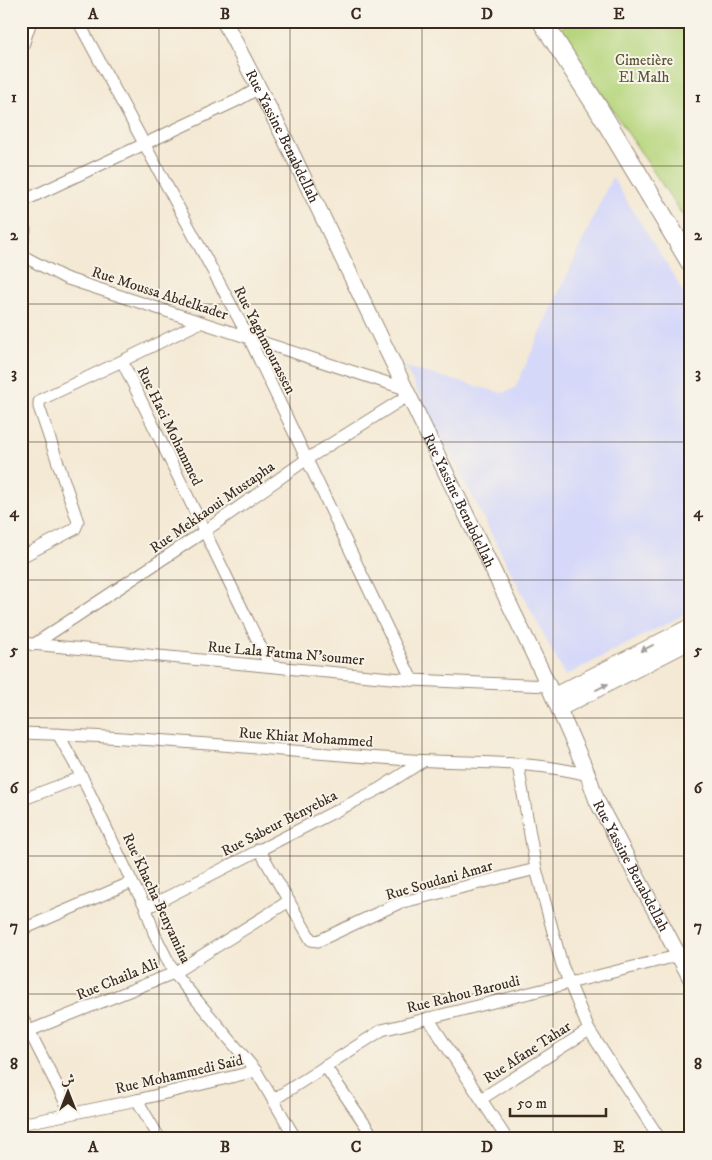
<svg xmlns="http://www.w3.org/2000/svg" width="712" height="1160" viewBox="0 0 712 1160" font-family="'IM FELL DW Pica',Amiri,serif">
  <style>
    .built { fill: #d5d8f9 }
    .green { fill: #b6d67d; stroke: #78804e }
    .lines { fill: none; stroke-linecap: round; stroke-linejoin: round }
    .minor-casing { stroke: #988a79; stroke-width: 13 }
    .tertiary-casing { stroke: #988a79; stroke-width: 17 }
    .primary-casing { stroke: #988a79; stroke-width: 21 }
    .minor { stroke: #fff; stroke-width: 11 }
    .tertiary { stroke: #fff; stroke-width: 15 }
    .primary { stroke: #fff; stroke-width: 19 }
    .oneway { fill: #a79f9a }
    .grid { fill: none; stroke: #3b2a1e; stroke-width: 1; stroke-opacity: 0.55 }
    .labels { text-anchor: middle; stroke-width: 4; stroke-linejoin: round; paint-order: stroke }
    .park-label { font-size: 15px; fill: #5a5536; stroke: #f7f3e8 }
    .street-label { font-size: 15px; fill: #3b2a1e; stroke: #f7f3e8 }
    .neatline { fill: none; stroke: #3b2a1e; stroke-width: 2 }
    .grid-label { font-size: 16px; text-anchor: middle; font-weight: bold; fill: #3b2a1e }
  </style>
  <rect width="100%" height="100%" fill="#f7f3e8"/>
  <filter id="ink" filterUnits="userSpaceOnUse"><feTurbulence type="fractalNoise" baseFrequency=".02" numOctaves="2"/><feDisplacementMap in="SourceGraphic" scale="10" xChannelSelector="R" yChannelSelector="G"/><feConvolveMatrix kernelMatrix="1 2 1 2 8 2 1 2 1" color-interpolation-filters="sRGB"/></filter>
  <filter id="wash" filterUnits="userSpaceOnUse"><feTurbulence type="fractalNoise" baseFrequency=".0096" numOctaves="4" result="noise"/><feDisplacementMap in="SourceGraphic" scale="20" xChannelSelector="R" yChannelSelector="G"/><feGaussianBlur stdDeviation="1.12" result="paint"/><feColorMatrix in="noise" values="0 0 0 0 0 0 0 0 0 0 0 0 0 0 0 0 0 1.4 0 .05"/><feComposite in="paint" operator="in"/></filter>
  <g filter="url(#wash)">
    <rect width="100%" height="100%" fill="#f4e9d4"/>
    <path class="built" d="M 612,177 L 691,304 L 691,611 L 565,676 L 405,367 L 502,393 L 515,388 Z"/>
    <path class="green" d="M 574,21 L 691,21 L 691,228 L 559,29 Z"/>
  </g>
  <g filter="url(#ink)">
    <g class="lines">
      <defs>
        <g id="minor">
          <path d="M 78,21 L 249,338 L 412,680"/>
          <path d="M 21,202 L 238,100 L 259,88"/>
          <path d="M 21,219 L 25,230 L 21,248"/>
          <path d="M 21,255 L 65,278 L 406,389"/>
          <path d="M 122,361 L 270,666"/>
          <path d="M 21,557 L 75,529 L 78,522 L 39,407 L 39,402 L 42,399 L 122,361 L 201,322"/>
          <path d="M 21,643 L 412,680 L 549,686"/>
          <path d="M 33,645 L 205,531 L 307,459 L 409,395"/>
          <path d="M 21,733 C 146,737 271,750 396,759 C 459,764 528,759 588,775"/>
          <path d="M 58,734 L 82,777 L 132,882 L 146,908 L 154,933 L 174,973 L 256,1071 L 296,1139"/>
          <path d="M 518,765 L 536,869 L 562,965 L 589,1030 L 660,1139"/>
          <path d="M 21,800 L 82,777"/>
          <path d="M 259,849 L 311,940 L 318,941 L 399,903 L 536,869"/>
          <path d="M 146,908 L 379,789 L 423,761"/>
          <path d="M 21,930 L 132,882"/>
          <path d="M 21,1015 L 71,1113"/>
          <path d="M 428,1018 L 507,1139"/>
          <path d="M 29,1031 L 174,973 L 289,901"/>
          <path d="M 325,1066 L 375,1139"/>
          <path d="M 481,1099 L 589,1030"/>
          <path d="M 137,1100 L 160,1139"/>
          <path d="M 273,1100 L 382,1030 L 677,956"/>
          <path d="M 21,1124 L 137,1100 L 256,1071"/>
        </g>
        <g id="tertiary">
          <path id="s1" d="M 224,21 L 284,137 L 545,678 L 588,775 L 597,801 L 691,979"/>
          <path d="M 21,45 L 29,21"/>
          <path d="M 553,696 L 691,626"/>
          <path d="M 559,709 L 691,641"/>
        </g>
        <path id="primary" d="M 542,21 L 598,108 L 691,263"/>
      </defs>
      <use href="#minor" class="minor-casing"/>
      <use href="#tertiary" class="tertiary-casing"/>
      <use href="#primary" class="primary-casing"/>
      <use href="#minor" class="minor"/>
      <use href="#tertiary" class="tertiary"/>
      <use href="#primary" class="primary"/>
    </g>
    <defs><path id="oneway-solid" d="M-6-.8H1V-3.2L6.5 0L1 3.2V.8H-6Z" transform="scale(1.25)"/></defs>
    <g class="oneway">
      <use href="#oneway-solid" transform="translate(647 648) rotate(153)"/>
      <use href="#oneway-solid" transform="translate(602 687) rotate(-27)"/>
    </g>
  </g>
  <path class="grid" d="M 159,21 L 159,1139M 290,21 L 290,1139M 422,21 L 422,1139M 553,21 L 553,1139M 21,166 L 691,166M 21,304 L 691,304M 21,442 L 691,442M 21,580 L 691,580M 21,718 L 691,718M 21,856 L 691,856M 21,994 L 691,994"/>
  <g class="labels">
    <g class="park-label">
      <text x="644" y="65">Cimetière<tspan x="644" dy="17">El Malh</tspan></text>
    </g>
    <g class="street-label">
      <text dy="5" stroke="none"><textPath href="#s1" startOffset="129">Rue Yassine Benabdellah</textPath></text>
      <text transform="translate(160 293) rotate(18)" y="5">Rue Moussa Abdelkader</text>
      <text transform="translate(265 340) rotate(63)" y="5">Rue Yaghmourassen</text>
      <text transform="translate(170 426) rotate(64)" y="5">Rue Haci Mohammed</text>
      <text dy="5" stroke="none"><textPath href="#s1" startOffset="534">Rue Yassine Benabdellah</textPath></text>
      <text transform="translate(212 507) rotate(-35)" y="5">Rue Mekkaoui Mustapha</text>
      <text transform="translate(286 653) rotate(5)" y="5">Rue Lala Fatma N'soumer</text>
      <text transform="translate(306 737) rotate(4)" y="5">Rue Khiat Mohammed</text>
      <text transform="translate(279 823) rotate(-27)" y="5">Rue Sabeur Benyebka</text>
      <text dy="5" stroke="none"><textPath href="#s1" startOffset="938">Rue Yassine Benabdellah</textPath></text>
      <text transform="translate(439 880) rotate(-16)" y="5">Rue Soudani Amar</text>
      <text transform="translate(157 898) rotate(65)" y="5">Rue Khacha Benyamina</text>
      <text transform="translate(117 979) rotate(-22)" y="5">Rue Chaila Ali</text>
      <text transform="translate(463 994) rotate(-14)" y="5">Rue Rahou Baroudi</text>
      <text transform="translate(527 1052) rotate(-33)" y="5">Rue Afane Tahar</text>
      <text transform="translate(179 1074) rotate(-13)" y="5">Rue Mohammedi Saïd</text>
    </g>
  </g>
  <rect width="712" height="1160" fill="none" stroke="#f7f3e8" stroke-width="55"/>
  <g transform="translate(68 1092)" stroke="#f7f3e8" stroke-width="4" paint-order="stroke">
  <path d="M0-4L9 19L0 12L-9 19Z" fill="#3b2a1e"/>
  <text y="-8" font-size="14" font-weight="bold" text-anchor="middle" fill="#3b2a1e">ش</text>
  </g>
  <path d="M510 1108v8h96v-8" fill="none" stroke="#3b2a1e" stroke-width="2.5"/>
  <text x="517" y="1108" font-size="15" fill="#3b2a1e" stroke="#f7f3e8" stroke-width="4" paint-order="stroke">50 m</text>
  <rect x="28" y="28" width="656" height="1104" class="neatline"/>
  <g class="grid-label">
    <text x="93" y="19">A</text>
    <text x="225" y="19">B</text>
    <text x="356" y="19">C</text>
    <text x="487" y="19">D</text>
    <text x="619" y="19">E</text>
    <text x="14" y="102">1</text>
    <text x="698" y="102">1</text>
    <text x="14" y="240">2</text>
    <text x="698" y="240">2</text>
    <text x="14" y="378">3</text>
    <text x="698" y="378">3</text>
    <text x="14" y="517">4</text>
    <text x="698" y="517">4</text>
    <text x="14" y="655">5</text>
    <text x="698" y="655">5</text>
    <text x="14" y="793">6</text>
    <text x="698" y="793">6</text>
    <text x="14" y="931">7</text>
    <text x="698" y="931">7</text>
    <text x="14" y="1069">8</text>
    <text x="698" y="1069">8</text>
    <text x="93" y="1152">A</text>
    <text x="225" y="1152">B</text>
    <text x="356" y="1152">C</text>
    <text x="487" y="1152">D</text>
    <text x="619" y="1152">E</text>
  </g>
</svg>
